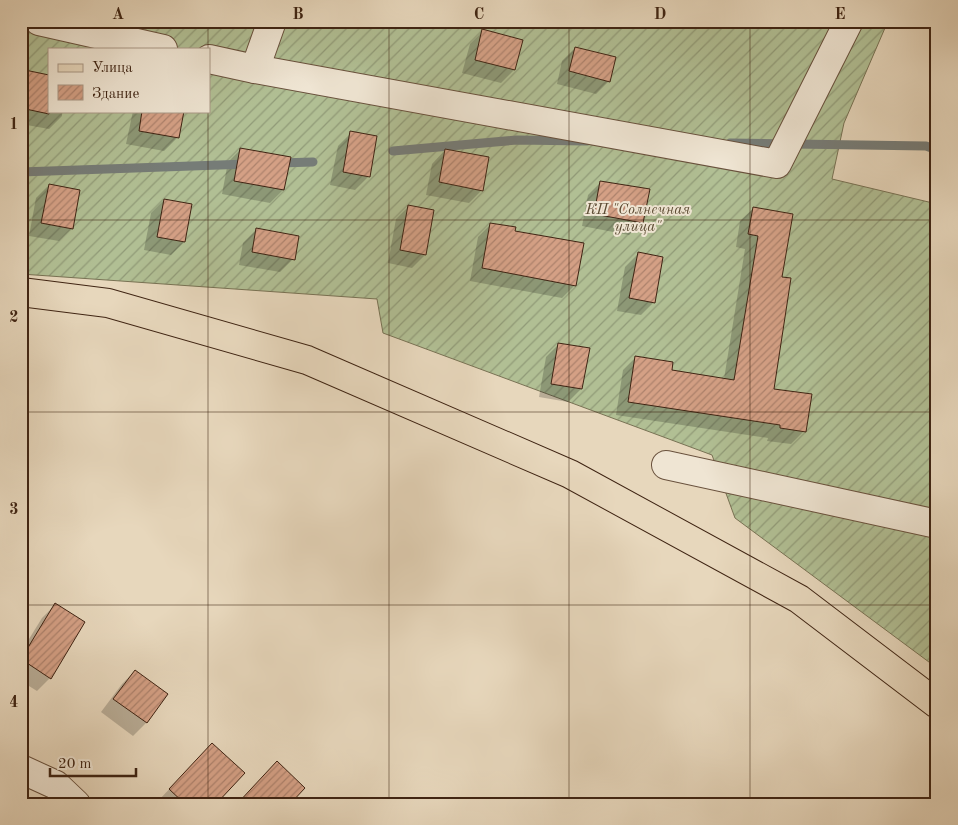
<svg xmlns="http://www.w3.org/2000/svg" width="958" height="825" viewBox="0 0 958 825" font-family="'Old Standard TT',serif">
  <style>
    .garden { fill: url(#garden-furrows); stroke: #787254; fill-rule: evenodd }
    .shadow { fill: #0003 }
    .lines { fill: none; stroke-linecap: round; stroke-linejoin: round }
    .stream { stroke: #767c77; stroke-width: 9 }
    .building { fill: url(#building-hatch); stroke: #3f2413 }
    .minor-casing { stroke: #69513d; stroke-width: 30 }
    .major-casing { stroke: #3f2413; stroke-width: 30 }
    .minor { stroke: #efe5d3; stroke-width: 28 }
    .major { stroke: #e7d7bc; stroke-width: 28 }
    .grid { fill: none; stroke: #3f2413; stroke-width: 1; stroke-opacity: 0.55 }
    .labels { text-anchor: middle; stroke-width: 4; stroke-linejoin: round; paint-order: stroke }
    .park-label { font-size: 15px; font-style: italic; fill: #5c4b33; stroke: #efe5d3 }
    .neatline { fill: none; stroke: #3f2413; stroke-width: 2 }
    .grid-label { font-size: 16px; text-anchor: middle; font-weight: bold; fill: #3f2413 }
  </style>
  <defs>
    <pattern id="garden-furrows" width="10" height="10" patternUnits="userSpaceOnUse" patternTransform="scale(1.25)"><rect width="10" height="10" fill="#b1bf94"/><path d="M-1 1l2-2M0 10L10 0M9 11l2-2" fill="none" stroke="#919b78"/></pattern>
    <pattern id="building-hatch" width="6" height="6" patternUnits="userSpaceOnUse" patternTransform="scale(1.25)"><rect width="6" height="6" fill="#d4a085"/><path d="M-1 1l2-2M0 6l6-6M5 7l2-2" fill="none" stroke="#ad826c"/></pattern>
  </defs>
  <rect width="100%" height="100%" fill="#e7d7bc"/>
  <filter id="stains"><feTurbulence type="fractalNoise" baseFrequency=".004" numOctaves="4"/><feColorMatrix values="0 0 0 0 .2 0 0 0 0 .09 0 0 0 0 .02 0 0 0 .5 -.17"/></filter>
  <radialGradient id="worn" r=".72"><stop offset=".6" stop-color="#630" stop-opacity="0"/><stop offset="1" stop-color="#630" stop-opacity=".3"/></radialGradient>
  <path class="garden" d="M 21,21 L 888,21 L 844,123 L 832,179 L 937,204 L 937,668 L 735,518 L 712,455 L 383,333 L 377,299 L 21,274 ZM 49,49 L 209,49 L 209,111 L 49,111 Z"/>
  <g class="shadow">
    <path d="M 483,31 L 514,70 L 501,83 L 462,73 L 470,44 Z"/>
    <path d="M 575,48 L 609,81 L 596,94 L 557,84 L 562,61 Z"/>
    <path d="M 25,72 L 49,111 L 62,111 L 62,116 L 49,129 L 21,124 L 21,75 Z"/>
    <path d="M 182,111 L 177,138 L 164,151 L 126,144 L 133,111 Z"/>
    <path d="M 351,133 L 368,177 L 355,190 L 330,185 L 338,146 Z"/>
    <path d="M 241,149 L 283,190 L 270,203 L 222,194 L 228,162 Z"/>
    <path d="M 445,150 L 482,190 L 469,203 L 426,195 L 432,164 Z"/>
    <path d="M 601,182 L 642,222 L 629,235 L 582,226 L 588,195 Z"/>
    <path d="M 49,185 L 72,228 L 59,241 L 29,236 L 36,198 Z"/>
    <path d="M 164,200 L 184,242 L 171,255 L 144,250 L 151,213 Z"/>
    <path d="M 409,206 L 432,211 L 425,255 L 412,268 L 388,263 L 396,219 Z"/>
    <path d="M 754,208 L 781,278 L 773,390 L 804,431 L 791,444 L 767,441 L 768,438 L 616,415 L 623,370 L 636,357 L 671,371 L 724,379 L 745,249 L 736,247 L 740,221 Z"/>
    <path d="M 491,224 L 514,232 L 575,285 L 562,298 L 470,281 L 478,237 Z"/>
    <path d="M 256,230 L 293,259 L 280,272 L 239,265 L 243,243 Z"/>
    <path d="M 638,254 L 654,302 L 641,315 L 617,311 L 625,267 Z"/>
    <path d="M 559,344 L 581,389 L 568,402 L 539,397 L 546,357 Z"/>
    <path d="M 55,605 L 50,678 L 37,691 L 21,681 L 21,652 L 42,618 Z"/>
    <path d="M 135,671 L 166,694 L 146,723 L 133,736 L 101,712 L 122,684 Z"/>
    <path d="M 199,758 L 214,804 L 159,804 L 157,802 Z"/>
  </g>
  <g class="lines">
    <g class="stream">
      <path d="M 730,143 L 926,146 L 937,150"/>
      <path d="M 393,151 L 517,140 L 587,141"/>
      <path d="M 279,163 L 313,162"/>
      <path d="M 21,172 L 248,164"/>
    </g>
  </g>
  <g class="building">
    <path d="M 482,29 L 523,40 L 515,70 L 475,60 Z"/>
    <path d="M 575,47 L 616,57 L 610,82 L 569,71 Z"/>
    <path d="M 25,70 L 49,75 L 49,114 L 21,108 Z"/>
    <path d="M 142,111 L 184,111 L 179,138 L 139,131 Z"/>
    <path d="M 350,131 L 377,136 L 370,177 L 343,172 Z"/>
    <path d="M 240,148 L 291,157 L 284,190 L 234,181 Z"/>
    <path d="M 445,149 L 489,157 L 483,191 L 439,182 Z"/>
    <path d="M 600,181 L 650,189 L 643,223 L 594,214 Z"/>
    <path d="M 49,184 L 80,190 L 73,229 L 41,223 Z"/>
    <path d="M 164,199 L 192,204 L 185,242 L 157,237 Z"/>
    <path d="M 408,205 L 434,210 L 426,255 L 400,250 Z"/>
    <path d="M 753,207 L 793,214 L 782,277 L 791,278 L 774,389 L 812,394 L 806,432 L 780,428 L 780,425 L 628,402 L 635,356 L 673,362 L 672,370 L 734,380 L 758,236 L 748,234 Z"/>
    <path d="M 490,223 L 516,227 L 515,231 L 584,243 L 576,286 L 482,268 Z"/>
    <path d="M 256,228 L 299,236 L 295,260 L 252,252 Z"/>
    <path d="M 638,252 L 663,257 L 655,303 L 629,298 Z"/>
    <path d="M 558,343 L 590,348 L 582,389 L 551,384 Z"/>
    <path d="M 55,603 L 85,622 L 51,679 L 21,659 Z"/>
    <path d="M 135,670 L 168,694 L 147,723 L 113,699 Z"/>
    <path d="M 212,743 L 245,773 L 216,804 L 185,804 L 169,789 Z"/>
    <path d="M 277,761 L 305,788 L 290,804 L 237,804 Z"/>
  </g>
  <g class="lines">
    <defs>
      <g id="minor">
        <path d="M 39,21 L 163,49"/>
        <path d="M 209,59 L 255,69 L 272,21"/>
        <path d="M 255,69 L 777,164 L 849,21"/>
        <path d="M 666,465 L 937,524"/>
        <path d="M 21,769 L 56,785 L 76,804"/>
      </g>
      <path id="major" d="M 21,292 L 108,303 L 307,360 L 570,474 L 799,599 L 937,704"/>
    </defs>
    <use href="#minor" class="minor-casing"/>
    <use href="#major" class="major-casing"/>
    <use href="#minor" class="minor"/>
    <use href="#major" class="major"/>
  </g>
  <path class="grid" d="M 208,21 L 208,49M 389,21 L 389,804M 569,21 L 569,804M 750,21 L 750,804M 208,111 L 208,804M 21,220 L 937,220M 21,412 L 937,412M 21,605 L 937,605"/>
  <g class="labels">
    <g class="park-label">
      <text x="638" y="214">КП "Солнечная<tspan x="638" dy="17">улица"</tspan></text>
    </g>
  </g>
  <rect width="958" height="825" fill="none" stroke="#e7d7bc" stroke-width="55"/>
  <rect x="48" y="48" width="162" height="65" fill="#efe5d3" stroke="#a99886"/>
  <rect x="58" y="64" width="25" height="8" fill="#e7d7bc" stroke="#a99886"/>
  <text x="92" y="72" font-size="15" fill="#3f2413">Улица</text>
  <rect x="58" y="85" width="25" height="15" fill="url(#building-hatch)" stroke="#a99886"/>
  <text x="92" y="98" font-size="15" fill="#3f2413">Здание</text>
  <path d="M50 768v8h86v-8" fill="none" stroke="#3f2413" stroke-width="2.5"/>
  <text x="58" y="768" font-size="15" fill="#3f2413" stroke="#efe5d3" stroke-width="4" paint-order="stroke">20 m</text>
  <rect x="28" y="28" width="902" height="770" class="neatline"/>
  <g class="grid-label">
    <text x="118" y="19">A</text>
    <text x="298" y="19">B</text>
    <text x="479" y="19">C</text>
    <text x="660" y="19">D</text>
    <text x="840" y="19">E</text>
    <text x="14" y="129">1</text>
    <text x="14" y="322">2</text>
    <text x="14" y="514">3</text>
    <text x="14" y="707">4</text>
  </g>
  <rect width="100%" height="100%" filter="url(#stains)"/>
  <rect width="100%" height="100%" fill="url(#worn)"/>
</svg>
